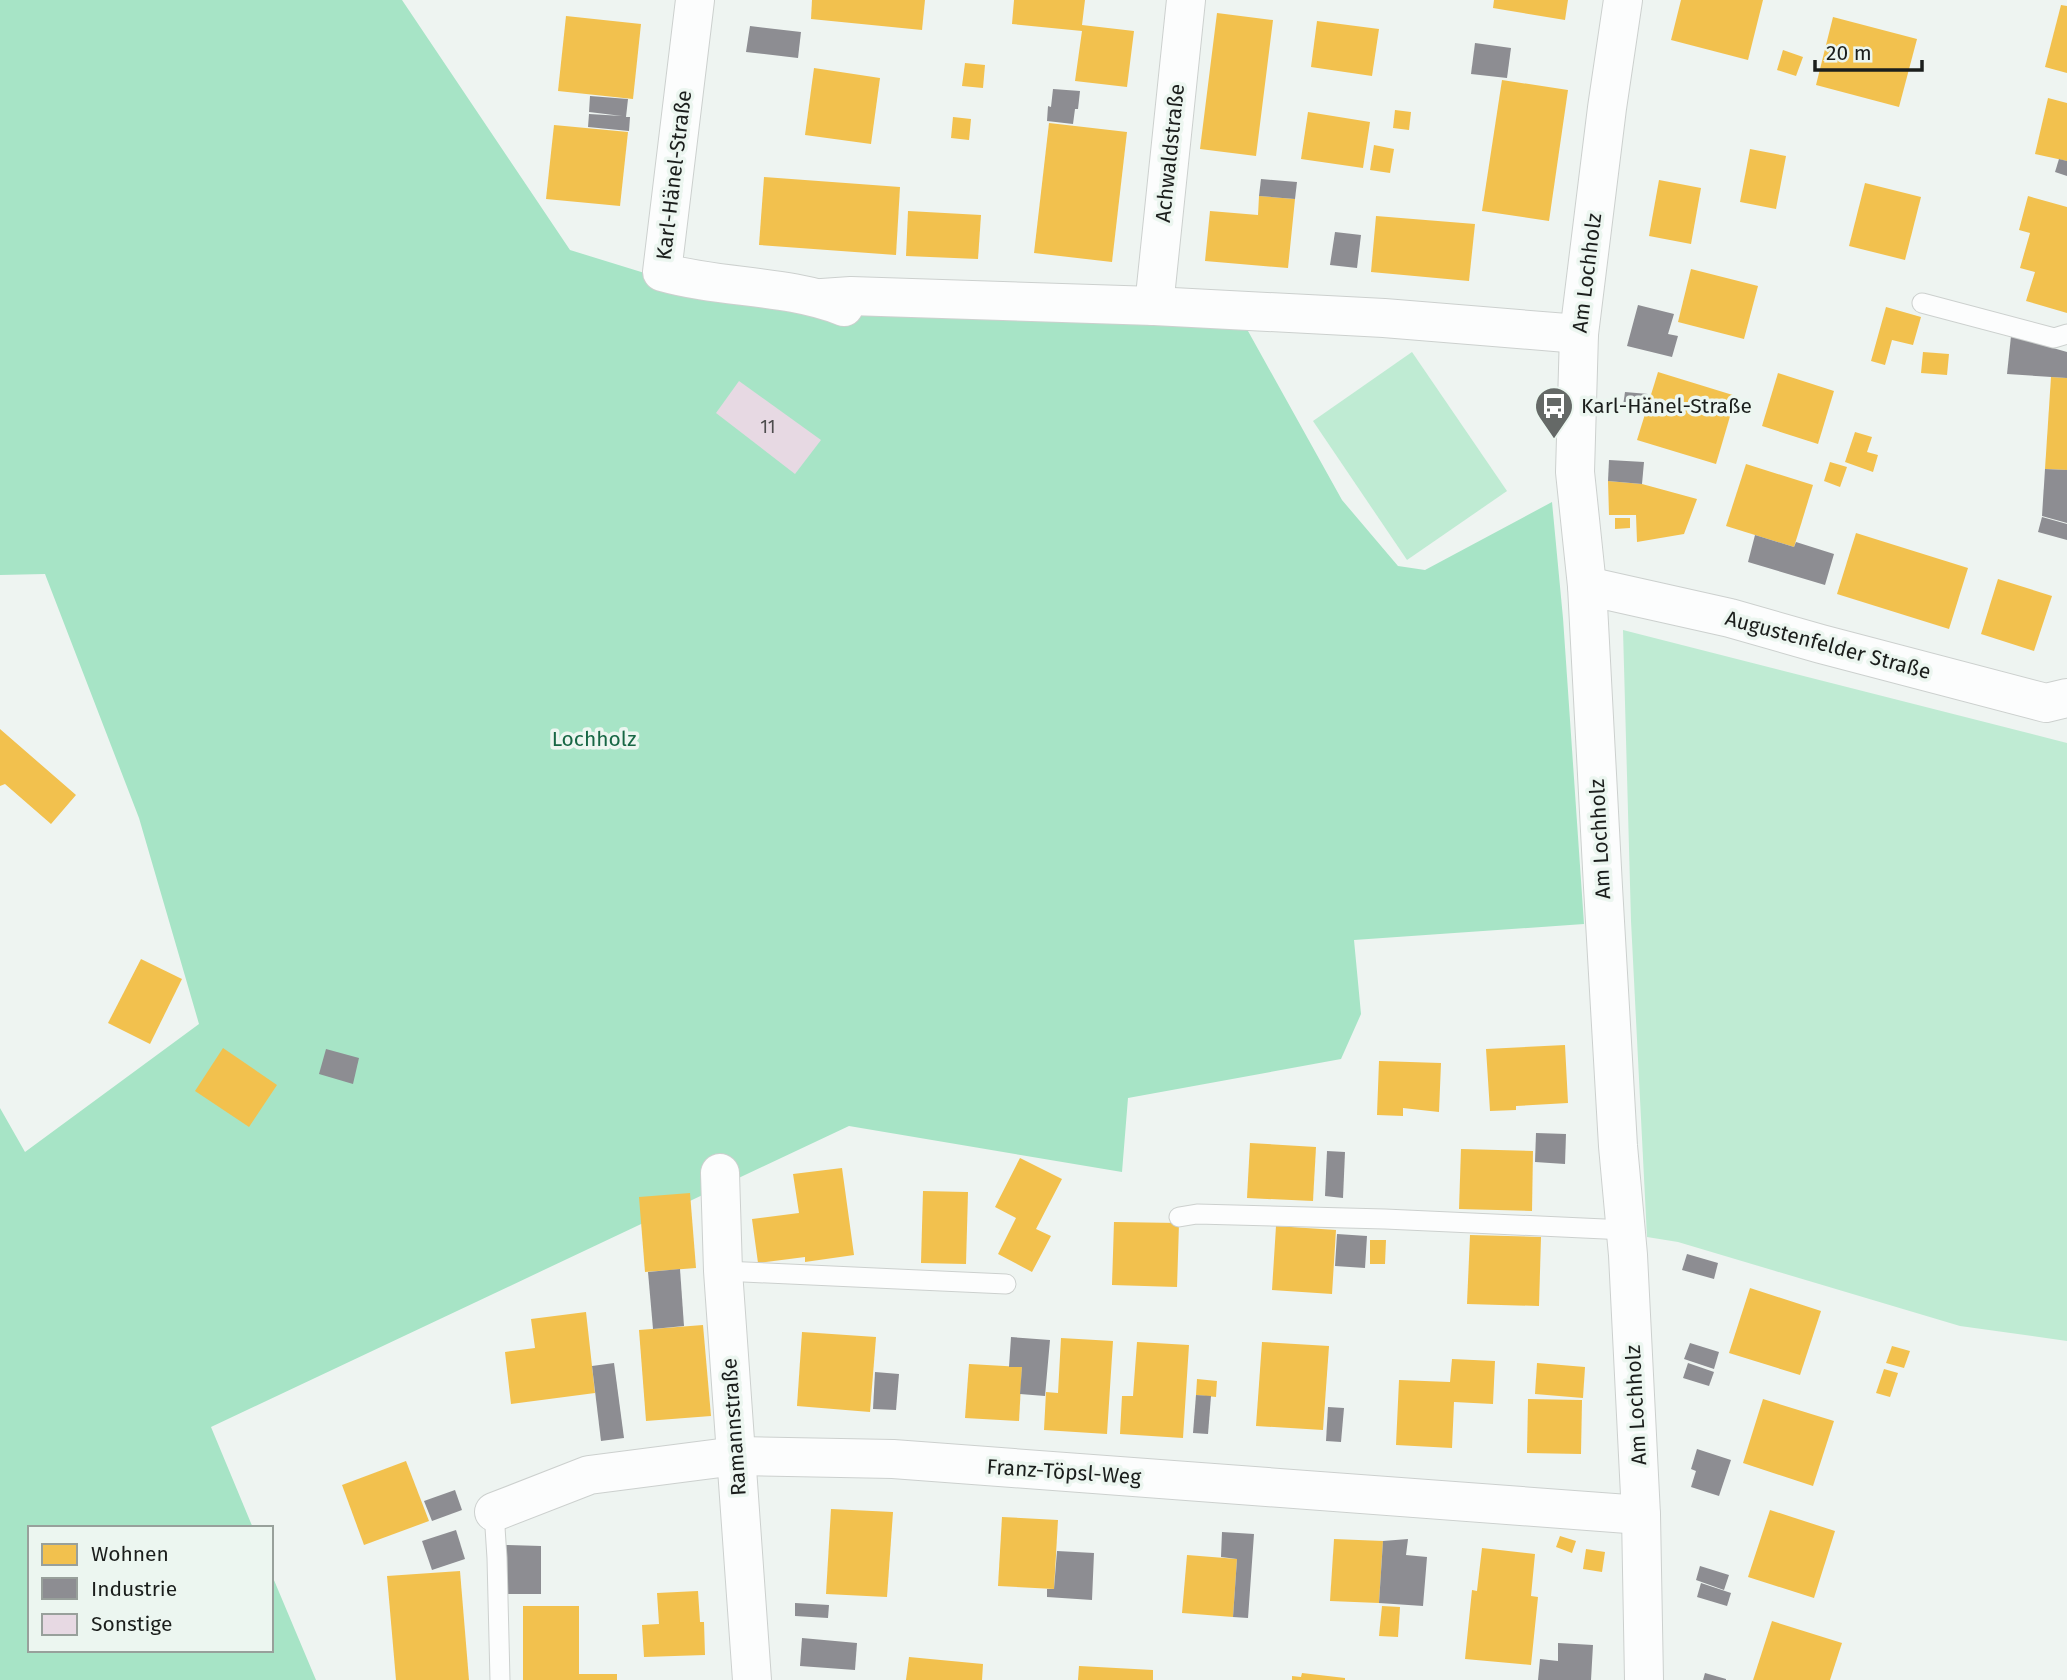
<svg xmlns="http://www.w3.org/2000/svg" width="2067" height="1680" viewBox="0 0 2067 1680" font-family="'Fira Sans',sans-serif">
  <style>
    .green { fill: #bfebd3 }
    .forest { fill: #a7e4c6 }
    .homes { fill: #f2c14e }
    .industry { fill: #8d8d92 }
    .building { fill: #e7d9e3 }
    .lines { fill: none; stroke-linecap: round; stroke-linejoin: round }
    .lane-casing { stroke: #ccd0ce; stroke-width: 21 }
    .street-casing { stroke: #ccd0ce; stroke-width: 40 }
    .lane { stroke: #fcfdfd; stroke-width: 19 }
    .street { stroke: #fcfdfd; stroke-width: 38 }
    .labels { text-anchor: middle; stroke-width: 7; stroke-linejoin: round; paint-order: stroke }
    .number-label { font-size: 18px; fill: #4e4d4e }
    .street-label { font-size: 21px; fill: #1b1e1c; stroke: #ecf6f0 }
    .poi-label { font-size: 21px; fill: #1b1e1c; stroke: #ecf6f0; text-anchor: start }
    .park-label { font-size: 21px; fill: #186745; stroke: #ecf6f0 }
  </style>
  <rect width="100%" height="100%" fill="#eef4f1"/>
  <g class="green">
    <path d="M 1412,352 L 1507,491 L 1407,560 L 1313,421 Z"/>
    <path d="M 1623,630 L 2067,743 L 2067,1341 L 1960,1326 L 1678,1242 L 1647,1237 L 1631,921 Z"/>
  </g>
  <path class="forest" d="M 0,0 L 402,0 L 570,250 L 732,300 L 1243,322 L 1342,500 L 1398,566 L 1425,570 L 1552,502 L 1563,618 L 1584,924 L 1354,940 L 1361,1014 L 1341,1059 L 1128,1098 L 1122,1172 L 849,1126 L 211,1427 L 253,1528 L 30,1528 L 30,1650 L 271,1650 L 271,1573 L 316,1680 L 0,1680 L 0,1108 L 25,1152 L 199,1024 L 139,818 L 45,574 L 0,575 Z"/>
  <g class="homes">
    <path d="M 812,0 L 925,0 L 922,30 L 811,19 Z"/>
    <path d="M 1014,0 L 1085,0 L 1082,25 L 1134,31 L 1127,87 L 1075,81 L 1082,31 L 1012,24 Z"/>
    <path d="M 1494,0 L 1568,0 L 1565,20 L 1493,8 Z"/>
    <path d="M 1681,0 L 1763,0 L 1748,60 L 1671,40 Z"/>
    <path d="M 2061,5 L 2067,6 L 2067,73 L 2045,67 Z"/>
    <path d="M 1217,13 L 1273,20 L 1256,156 L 1200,149 Z"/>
    <path d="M 566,16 L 641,24 L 633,99 L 558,91 Z"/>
    <path d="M 1833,17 L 1917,39 L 1899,107 L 1816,85 Z"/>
    <path d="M 1317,21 L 1379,29 L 1372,76 L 1311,67 Z"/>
    <path d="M 1783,50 L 1803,57 L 1796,76 L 1777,70 Z"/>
    <path d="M 965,63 L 985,65 L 983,88 L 962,86 Z"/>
    <path d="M 814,68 L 880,78 L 871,144 L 805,135 Z"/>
    <path d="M 1502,80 L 1568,90 L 1549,221 L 1482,211 Z"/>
    <path d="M 2048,98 L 2067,103 L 2067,161 L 2035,154 Z"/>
    <path d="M 1395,110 L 1411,112 L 1409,130 L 1393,128 Z"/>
    <path d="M 1308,112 L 1370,122 L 1363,168 L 1301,159 Z"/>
    <path d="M 953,117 L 971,119 L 969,140 L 951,138 Z"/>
    <path d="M 1049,123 L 1127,132 L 1112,262 L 1034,253 Z"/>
    <path d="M 554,125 L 628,132 L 620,206 L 546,199 Z"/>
    <path d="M 1374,145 L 1394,149 L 1390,173 L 1370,170 Z"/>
    <path d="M 1750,149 L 1786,156 L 1776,209 L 1740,202 Z"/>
    <path d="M 764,177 L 900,187 L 896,255 L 759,245 Z"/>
    <path d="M 1659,180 L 1701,188 L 1691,244 L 1649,236 Z"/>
    <path d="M 1865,183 L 1921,197 L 1905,260 L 1849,246 Z"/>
    <path d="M 1259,196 L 1295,199 L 1288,268 L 1205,261 L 1210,211 L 1258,215 Z"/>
    <path d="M 2028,196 L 2067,207 L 2067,313 L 2026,301 L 2035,272 L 2020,268 L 2030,233 L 2019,230 Z"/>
    <path d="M 908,211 L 981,215 L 978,259 L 906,256 Z"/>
    <path d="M 1376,216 L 1475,224 L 1469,281 L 1371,272 Z"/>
    <path d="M 1691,269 L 1758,286 L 1744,339 L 1678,322 Z"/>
    <path d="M 1886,307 L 1921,317 L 1913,345 L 1892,340 L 1885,365 L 1871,361 Z"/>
    <path d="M 1923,352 L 1949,354 L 1947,375 L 1921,373 Z"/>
    <path d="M 1658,372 L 1736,396 L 1716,464 L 1637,440 Z"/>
    <path d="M 1778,373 L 1834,391 L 1818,444 L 1762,426 Z"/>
    <path d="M 2051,377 L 2067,378 L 2067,470 L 2045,469 Z"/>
    <path d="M 1855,432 L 1872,437 L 1867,452 L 1878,455 L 1873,472 L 1845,462 Z"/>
    <path d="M 1830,462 L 1847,467 L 1840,487 L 1824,481 Z"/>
    <path d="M 1746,464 L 1813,485 L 1794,547 L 1726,526 Z"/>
    <path d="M 1608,481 L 1642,484 L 1697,499 L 1684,534 L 1637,542 L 1636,515 L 1609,515 Z"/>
    <path d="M 1615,518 L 1630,518 L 1630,528 L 1615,529 Z"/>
    <path d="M 1856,533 L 1968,568 L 1949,629 L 1837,594 Z"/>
    <path d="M 1998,579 L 2052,596 L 2034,651 L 1981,634 Z"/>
    <path d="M 0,729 L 76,795 L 51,824 L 5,784 L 0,786 Z"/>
    <path d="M 141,959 L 182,979 L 150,1044 L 108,1023 Z"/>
    <path d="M 1565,1045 L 1568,1103 L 1516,1106 L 1516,1110 L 1490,1111 L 1486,1049 Z"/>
    <path d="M 223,1048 L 277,1085 L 249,1127 L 195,1091 Z"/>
    <path d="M 1379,1061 L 1441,1063 L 1439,1112 L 1403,1108 L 1403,1116 L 1377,1115 Z"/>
    <path d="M 1250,1143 L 1316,1147 L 1313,1201 L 1247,1198 Z"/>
    <path d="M 1461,1149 L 1533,1151 L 1532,1211 L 1459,1209 Z"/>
    <path d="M 1020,1158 L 1062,1179 L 1036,1229 L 1051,1236 L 1032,1272 L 998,1254 L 1016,1218 L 995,1207 Z"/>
    <path d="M 842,1168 L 854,1255 L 805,1262 L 805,1257 L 758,1263 L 752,1219 L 799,1213 L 793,1174 Z"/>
    <path d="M 923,1191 L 968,1192 L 966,1264 L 921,1263 Z"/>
    <path d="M 690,1193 L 696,1268 L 645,1272 L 639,1197 Z"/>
    <path d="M 1114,1222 L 1179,1223 L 1177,1287 L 1112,1285 Z"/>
    <path d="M 1276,1226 L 1336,1230 L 1332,1294 L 1272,1290 Z"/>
    <path d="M 1470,1235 L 1541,1237 L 1539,1306 L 1467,1304 Z"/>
    <path d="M 1370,1240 L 1386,1240 L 1385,1264 L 1370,1264 Z"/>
    <path d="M 1750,1288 L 1821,1311 L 1800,1375 L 1729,1353 Z"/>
    <path d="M 586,1312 L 595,1393 L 511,1404 L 505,1352 L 535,1348 L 531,1319 Z"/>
    <path d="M 703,1325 L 711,1416 L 646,1421 L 639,1330 Z"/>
    <path d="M 802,1332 L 876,1337 L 870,1412 L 797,1406 Z"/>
    <path d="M 1061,1338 L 1113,1341 L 1107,1434 L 1044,1430 L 1046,1392 L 1058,1393 Z"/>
    <path d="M 1137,1342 L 1189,1345 L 1183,1438 L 1120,1434 L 1122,1396 L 1133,1396 Z"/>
    <path d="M 1262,1342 L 1329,1346 L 1323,1430 L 1256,1426 Z"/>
    <path d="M 1892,1346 L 1910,1351 L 1904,1368 L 1886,1363 Z"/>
    <path d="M 1452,1359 L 1495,1361 L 1493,1404 L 1454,1402 L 1452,1448 L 1396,1445 L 1399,1380 L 1450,1382 Z"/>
    <path d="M 1537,1363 L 1585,1367 L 1583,1398 L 1535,1394 Z"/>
    <path d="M 969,1364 L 1022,1367 L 1019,1421 L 965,1418 Z"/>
    <path d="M 1884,1369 L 1898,1373 L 1890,1397 L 1876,1393 Z"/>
    <path d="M 1197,1379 L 1217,1381 L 1216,1397 L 1196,1395 Z"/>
    <path d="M 1528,1399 L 1582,1400 L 1581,1454 L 1527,1453 Z"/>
    <path d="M 1763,1399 L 1834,1421 L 1813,1486 L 1743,1463 Z"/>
    <path d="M 406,1461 L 429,1521 L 364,1545 L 342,1485 Z"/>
    <path d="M 831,1509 L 893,1512 L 887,1597 L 826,1594 Z"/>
    <path d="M 1770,1510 L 1835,1531 L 1814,1598 L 1748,1577 Z"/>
    <path d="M 1002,1517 L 1058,1520 L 1054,1589 L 998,1586 Z"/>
    <path d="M 1560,1536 L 1576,1541 L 1572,1553 L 1556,1547 Z"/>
    <path d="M 1334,1539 L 1383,1541 L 1379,1603 L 1330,1601 Z"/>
    <path d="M 1482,1548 L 1535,1554 L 1531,1596 L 1538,1597 L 1531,1665 L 1465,1659 L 1472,1590 L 1477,1591 Z"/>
    <path d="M 1586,1549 L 1605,1552 L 1602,1572 L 1583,1569 Z"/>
    <path d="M 1187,1555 L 1237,1559 L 1233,1617 L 1182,1613 Z"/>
    <path d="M 460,1571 L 469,1680 L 396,1680 L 387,1576 Z"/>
    <path d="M 698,1591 L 700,1622 L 704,1622 L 705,1655 L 644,1657 L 642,1625 L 659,1624 L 657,1593 Z"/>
    <path d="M 523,1606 L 579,1606 L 579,1674 L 617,1674 L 617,1680 L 523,1680 Z"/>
    <path d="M 1382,1606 L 1400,1607 L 1398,1637 L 1379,1636 Z"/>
    <path d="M 1772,1621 L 1842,1643 L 1830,1680 L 1753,1680 Z"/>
    <path d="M 909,1657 L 983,1664 L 982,1680 L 906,1680 Z"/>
    <path d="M 1079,1666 L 1153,1670 L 1153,1680 L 1078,1680 Z"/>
    <path d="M 1302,1673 L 1345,1678 L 1345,1680 L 1292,1680 L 1292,1676 L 1301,1677 Z"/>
  </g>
  <g class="industry">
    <path d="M 750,26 L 801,32 L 798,58 L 746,52 Z"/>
    <path d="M 1475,43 L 1511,48 L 1507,78 L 1471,74 Z"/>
    <path d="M 1053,89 L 1080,91 L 1078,109 L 1075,109 L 1073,124 L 1047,121 L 1048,106 L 1051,107 Z"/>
    <path d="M 590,96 L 628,99 L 626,117 L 630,117 L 629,131 L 588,127 L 589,114 L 622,116 L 589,112 Z"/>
    <path d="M 2059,159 L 2067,161 L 2067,176 L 2055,172 Z"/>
    <path d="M 1261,179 L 1297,182 L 1295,199 L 1259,196 Z"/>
    <path d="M 1335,232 L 1361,235 L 1357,268 L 1330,265 Z"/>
    <path d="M 1638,305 L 1674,314 L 1668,334 L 1678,336 L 1672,357 L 1627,346 Z"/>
    <path d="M 2011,336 L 2067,352 L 2067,378 L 2007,374 Z"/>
    <path d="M 1625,392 L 1648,394 L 1646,409 L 1623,406 Z"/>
    <path d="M 1609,460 L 1644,462 L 1642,484 L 1608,481 Z"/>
    <path d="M 2045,469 L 2067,470 L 2067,523 L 2042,516 Z"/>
    <path d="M 2042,517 L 2067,524 L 2067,540 L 2038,532 Z"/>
    <path d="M 1755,535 L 1794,547 L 1796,542 L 1834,554 L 1825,585 L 1748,562 Z"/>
    <path d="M 326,1049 L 359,1058 L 353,1084 L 319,1074 Z"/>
    <path d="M 1536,1133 L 1566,1134 L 1565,1164 L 1535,1162 Z"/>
    <path d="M 1327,1151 L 1345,1152 L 1343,1198 L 1325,1196 Z"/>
    <path d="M 1337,1234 L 1367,1236 L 1365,1268 L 1335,1266 Z"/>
    <path d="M 1687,1254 L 1718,1263 L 1714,1279 L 1682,1270 Z"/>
    <path d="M 680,1269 L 684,1326 L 653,1329 L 648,1272 Z"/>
    <path d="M 1011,1337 L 1050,1340 L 1045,1396 L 1020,1394 L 1022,1367 L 1009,1367 Z"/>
    <path d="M 1690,1343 L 1719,1352 L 1714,1369 L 1684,1359 Z"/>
    <path d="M 614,1363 L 624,1438 L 601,1441 L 592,1366 Z"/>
    <path d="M 1688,1363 L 1714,1372 L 1709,1386 L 1683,1378 Z"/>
    <path d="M 875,1372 L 899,1374 L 896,1410 L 873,1409 Z"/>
    <path d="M 1196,1395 L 1211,1396 L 1208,1434 L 1193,1433 Z"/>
    <path d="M 1328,1407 L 1344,1408 L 1341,1442 L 1326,1441 Z"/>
    <path d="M 1697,1449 L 1731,1460 L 1719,1496 L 1691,1487 L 1696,1471 L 1691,1469 Z"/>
    <path d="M 455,1490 L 462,1510 L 432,1521 L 424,1501 Z"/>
    <path d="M 456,1530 L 465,1559 L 432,1570 L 422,1541 Z"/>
    <path d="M 1222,1532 L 1254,1534 L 1248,1618 L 1233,1617 L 1237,1559 L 1221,1557 Z"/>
    <path d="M 1408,1539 L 1406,1555 L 1427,1557 L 1423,1606 L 1379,1603 L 1383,1541 Z"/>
    <path d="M 506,1545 L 541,1546 L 541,1594 L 505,1594 Z"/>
    <path d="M 1057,1551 L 1094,1553 L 1092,1600 L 1047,1597 L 1047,1589 L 1054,1589 Z"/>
    <path d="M 1700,1566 L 1729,1575 L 1724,1590 L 1696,1580 Z"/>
    <path d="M 1701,1583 L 1731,1593 L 1727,1606 L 1697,1597 Z"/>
    <path d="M 795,1603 L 829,1605 L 828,1618 L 795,1616 Z"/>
    <path d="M 802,1638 L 857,1643 L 855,1670 L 800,1666 Z"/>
    <path d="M 1558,1643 L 1593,1645 L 1591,1680 L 1538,1680 L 1540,1659 L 1558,1661 Z"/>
    <path d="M 1705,1673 L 1726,1679 L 1726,1680 L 1703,1680 Z"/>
  </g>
  <path class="building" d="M 739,381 L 821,440 L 795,474 L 716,413 Z"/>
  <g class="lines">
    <defs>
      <g id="lane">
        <path d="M 1922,303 L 2054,338 L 2067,334"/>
        <path d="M 1179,1217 L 1197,1214 L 1385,1219 L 1626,1230"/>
        <path d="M 723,1271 L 1006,1284"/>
        <path d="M 494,1512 L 497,1558 L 500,1680"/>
      </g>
      <g id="street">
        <path d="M 695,0 L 662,272 C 722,289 786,284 844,307"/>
        <path d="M 1623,0 L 1607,108 L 1579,334 L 1575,472 L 1587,586 L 1603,887 L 1618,1146 L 1628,1255 L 1641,1515 L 1644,1680"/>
        <path d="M 822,298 L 851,296 L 1154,306 L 1384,318 L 1579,334"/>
        <path d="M 1154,306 L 1186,0"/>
        <path d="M 1587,586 L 1730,618 L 1821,644 L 2046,703 L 2067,698"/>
        <path d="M 720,1173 L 723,1271 L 752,1680"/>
        <path d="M 494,1512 L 589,1475 L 736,1456 L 893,1459 L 1641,1515"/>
      </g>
    </defs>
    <use href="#lane" class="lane-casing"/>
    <use href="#street" class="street-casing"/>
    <use href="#lane" class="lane"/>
    <use href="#street" class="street"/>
  </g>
  <defs>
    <symbol id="bus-pin" viewBox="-11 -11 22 30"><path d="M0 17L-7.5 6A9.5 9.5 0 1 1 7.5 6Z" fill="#656967" stroke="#ecf6f0"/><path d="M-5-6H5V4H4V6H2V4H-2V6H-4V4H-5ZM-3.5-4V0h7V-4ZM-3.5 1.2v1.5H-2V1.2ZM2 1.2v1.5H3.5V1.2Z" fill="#fff"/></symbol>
  </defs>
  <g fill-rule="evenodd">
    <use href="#bus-pin" x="1532" y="384" width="44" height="60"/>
  </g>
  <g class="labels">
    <g class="number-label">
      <text x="768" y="433">11</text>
    </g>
    <g class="street-label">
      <text transform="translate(1170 153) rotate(-84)" y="7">Achwaldstraße</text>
      <text transform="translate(674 175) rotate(-83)" y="7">Karl-Hänel-Straße</text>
      <text transform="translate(1587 273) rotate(-83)" y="7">Am Lochholz</text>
      <text transform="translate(1828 645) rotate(15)" y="7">Augustenfelder Straße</text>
      <text transform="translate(1600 839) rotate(-93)" y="7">Am Lochholz</text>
      <text transform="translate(1636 1405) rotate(-93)" y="7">Am Lochholz</text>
      <text transform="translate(734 1427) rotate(-94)" y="7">Ramannstraße</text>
      <text transform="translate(1064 1472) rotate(4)" y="7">Franz-Töpsl-Weg</text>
    </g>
    <g class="poi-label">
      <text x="1581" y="413">Karl-Hänel-Straße</text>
    </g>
    <g class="park-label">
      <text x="594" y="746">Lochholz</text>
    </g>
  </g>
  <rect x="28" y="1526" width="245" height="126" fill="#ecf6f0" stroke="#98a09b" stroke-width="2"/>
  <rect x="42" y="1544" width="35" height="21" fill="#f2c14e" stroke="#98a09b" stroke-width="2"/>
  <text x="91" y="1561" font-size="21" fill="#1b1e1c">Wohnen</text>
  <rect x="42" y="1578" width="35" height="21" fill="#8d8d92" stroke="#98a09b" stroke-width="2"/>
  <text x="91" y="1596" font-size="21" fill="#1b1e1c">Industrie</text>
  <rect x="42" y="1614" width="35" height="21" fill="#e7d9e3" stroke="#98a09b" stroke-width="2"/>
  <text x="91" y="1631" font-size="21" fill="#1b1e1c">Sonstige</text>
  <path d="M1815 60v10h107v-10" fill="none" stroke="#1b1e1c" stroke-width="3.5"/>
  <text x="1826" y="60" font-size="21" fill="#1b1e1c" stroke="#ecf6f0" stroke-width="5" paint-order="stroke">20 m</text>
</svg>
